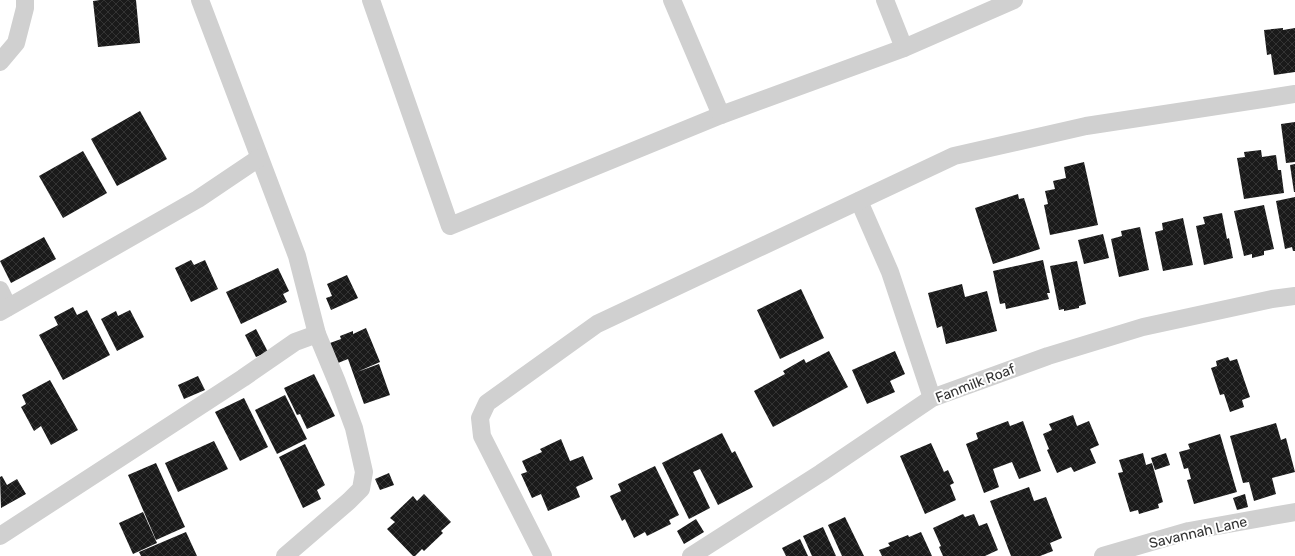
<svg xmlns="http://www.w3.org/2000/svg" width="1295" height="556" viewBox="0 0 1295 556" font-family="Rubik,sans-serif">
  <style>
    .building { fill: url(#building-cross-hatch) }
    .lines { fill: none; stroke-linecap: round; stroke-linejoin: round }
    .street { stroke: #d0d0d0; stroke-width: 18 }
    .labels { text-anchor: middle; stroke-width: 4; stroke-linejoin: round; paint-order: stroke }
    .street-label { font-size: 14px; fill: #333; stroke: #fff }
  </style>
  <defs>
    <pattern id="building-cross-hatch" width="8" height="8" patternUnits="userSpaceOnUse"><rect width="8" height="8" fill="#1a1a1a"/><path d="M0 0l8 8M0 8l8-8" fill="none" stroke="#333"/></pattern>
  </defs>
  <rect width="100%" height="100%" fill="#fff"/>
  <g class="building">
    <path d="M 100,0 L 136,0 L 140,43 L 98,47 L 93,1 Z"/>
    <path d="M 1283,28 L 1283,30 L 1295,28 L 1295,72 L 1274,75 L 1271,54 L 1267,55 L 1264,30 Z"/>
    <path d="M 140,111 L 167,159 L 117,186 L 91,139 Z"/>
    <path d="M 1295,122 L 1295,162 L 1286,163 L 1281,124 Z"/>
    <path d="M 1261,150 L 1262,157 L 1276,155 L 1278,170 L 1281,170 L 1284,193 L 1244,199 L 1237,158 L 1245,157 L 1244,152 Z"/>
    <path d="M 83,151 L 107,193 L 63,218 L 39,176 Z"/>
    <path d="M 1084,162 L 1098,225 L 1050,235 L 1044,205 L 1048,204 L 1045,191 L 1055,189 L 1053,181 L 1066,178 L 1064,167 Z"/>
    <path d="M 1295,164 L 1295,192 L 1294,192 L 1290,165 Z"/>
    <path d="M 1018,194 L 1019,199 L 1024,198 L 1040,249 L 993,264 L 975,208 Z"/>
    <path d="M 1295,197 L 1295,251 L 1293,251 L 1292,247 L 1285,249 L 1276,201 Z"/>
    <path d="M 1264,205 L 1274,249 L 1264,251 L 1264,255 L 1252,258 L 1252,254 L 1244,256 L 1234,211 Z"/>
    <path d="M 1222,213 L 1227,239 L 1229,238 L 1233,258 L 1204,265 L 1196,226 L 1205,224 L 1203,217 Z"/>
    <path d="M 1183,218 L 1193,265 L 1163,271 L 1155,232 L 1163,230 L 1162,223 Z"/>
    <path d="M 1140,227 L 1149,270 L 1119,277 L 1111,239 L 1122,236 L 1121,231 Z"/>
    <path d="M 1103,234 L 1109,258 L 1084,264 L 1078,240 Z"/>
    <path d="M 44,237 L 56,259 L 11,283 L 0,261 Z"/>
    <path d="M 191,260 L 194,265 L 205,260 L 218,289 L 191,302 L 175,268 Z"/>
    <path d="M 1043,260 L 1050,293 L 1047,293 L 1049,299 L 1006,309 L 1005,303 L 1000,304 L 993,271 Z"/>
    <path d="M 1077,261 L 1086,304 L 1079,306 L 1079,308 L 1064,311 L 1064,309 L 1059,310 L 1050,266 Z"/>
    <path d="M 278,268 L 289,291 L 283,294 L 287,302 L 241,324 L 226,292 Z"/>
    <path d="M 347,275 L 358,298 L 331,310 L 326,298 L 332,296 L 327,284 Z"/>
    <path d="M 962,284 L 965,297 L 987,291 L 997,331 L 946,344 L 942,326 L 937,328 L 928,293 Z"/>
    <path d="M 801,289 L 824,338 L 780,359 L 757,310 Z"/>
    <path d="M 73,307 L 77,315 L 87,310 L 110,355 L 63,380 L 39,335 L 58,325 L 54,317 Z"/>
    <path d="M 130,310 L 144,337 L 117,351 L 101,319 L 116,311 L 118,316 Z"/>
    <path d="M 366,328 L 380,362 L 357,372 L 379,364 L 390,395 L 364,404 L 348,359 L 338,363 L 330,343 L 341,339 L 340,336 L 353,331 L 353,334 Z"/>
    <path d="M 256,329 L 268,352 L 256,357 L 245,335 Z"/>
    <path d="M 829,351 L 848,387 L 773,427 L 754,391 L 785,374 L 783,371 L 804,359 L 806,363 Z"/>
    <path d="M 895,351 L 905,374 L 890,381 L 895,392 L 867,404 L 852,370 Z"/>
    <path d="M 1228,357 L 1230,361 L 1237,359 L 1250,397 L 1242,400 L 1244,407 L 1230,412 L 1224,394 L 1220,395 L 1211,368 L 1217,366 L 1216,361 Z"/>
    <path d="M 314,374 L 335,416 L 307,429 L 300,414 L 297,415 L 284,388 Z"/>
    <path d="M 198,376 L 205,390 L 184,399 L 178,385 Z"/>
    <path d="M 50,380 L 78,430 L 51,445 L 41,426 L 34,431 L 21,407 L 26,404 L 22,395 Z"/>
    <path d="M 285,395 L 307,439 L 277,454 L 255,410 Z"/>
    <path d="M 244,398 L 268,447 L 240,461 L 215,412 Z"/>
    <path d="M 1073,415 L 1077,426 L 1089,421 L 1099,445 L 1090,449 L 1096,463 L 1074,472 L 1071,467 L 1057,473 L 1047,450 L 1049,449 L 1043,434 L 1052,430 L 1049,424 Z"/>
    <path d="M 1008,421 L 1010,426 L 1023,421 L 1041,471 L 1019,479 L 1012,462 L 993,469 L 999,487 L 984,493 L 966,444 L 978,439 L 976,433 Z"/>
    <path d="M 1276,423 L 1281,440 L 1286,438 L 1295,472 L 1272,478 L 1276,494 L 1254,501 L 1249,482 L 1243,483 L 1230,436 Z"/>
    <path d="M 722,433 L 732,453 L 735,451 L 753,487 L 718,505 L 700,469 L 693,472 L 710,508 L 689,519 L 662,463 Z"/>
    <path d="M 1220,434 L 1237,492 L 1194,504 L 1187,480 L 1191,479 L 1188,468 L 1184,469 L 1179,452 L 1190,449 L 1188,444 Z"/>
    <path d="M 561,439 L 570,461 L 583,456 L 593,479 L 576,487 L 580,497 L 548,511 L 541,494 L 532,498 L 521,474 L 527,472 L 522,461 L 542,452 L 540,449 Z"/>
    <path d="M 214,441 L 228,469 L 178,492 L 165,463 Z"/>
    <path d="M 931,443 L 944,472 L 948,470 L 954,483 L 950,485 L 956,500 L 925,514 L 900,456 Z"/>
    <path d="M 305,444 L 325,485 L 317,490 L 321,499 L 303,508 L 279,457 Z"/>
    <path d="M 1143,453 L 1146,465 L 1152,463 L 1163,502 L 1158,504 L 1159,508 L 1139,514 L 1138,510 L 1130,512 L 1118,473 L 1123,472 L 1119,460 Z"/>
    <path d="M 1166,453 L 1170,465 L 1155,470 L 1151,458 Z"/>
    <path d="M 156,463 L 185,527 L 156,540 L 128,475 Z"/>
    <path d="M 655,466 L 679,515 L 669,520 L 671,524 L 647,536 L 645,532 L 634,538 L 625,519 L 622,521 L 610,496 L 621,491 L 618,484 Z"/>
    <path d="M 389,473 L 394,485 L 380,490 L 375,479 Z"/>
    <path d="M 2,476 L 7,485 L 17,479 L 26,494 L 1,508 L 0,477 Z"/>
    <path d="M 1029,487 L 1034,501 L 1046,497 L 1062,538 L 1050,543 L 1053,551 L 1040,556 L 1011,556 L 990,501 Z"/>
    <path d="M 424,494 L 451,522 L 441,531 L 443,533 L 424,551 L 422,549 L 415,556 L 413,556 L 387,529 L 395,522 L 390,518 L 413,496 L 417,501 Z"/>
    <path d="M 1245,494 L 1248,507 L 1237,510 L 1233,498 Z"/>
    <path d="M 143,512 L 157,543 L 133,554 L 119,523 Z"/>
    <path d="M 963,514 L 965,517 L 974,514 L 979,526 L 987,523 L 998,550 L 985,556 L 943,556 L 939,547 L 941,546 L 933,528 Z"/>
    <path d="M 845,517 L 864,556 L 842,556 L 828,525 Z"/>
    <path d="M 696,519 L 704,532 L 684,544 L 677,531 Z"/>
    <path d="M 823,527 L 836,556 L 812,556 L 803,536 Z"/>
    <path d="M 186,532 L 197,556 L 141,556 L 139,552 Z"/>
    <path d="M 921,532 L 932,556 L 882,556 L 879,550 L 890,546 L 888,543 L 908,535 L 909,537 Z"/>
    <path d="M 800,539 L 808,556 L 786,556 L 782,548 Z"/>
  </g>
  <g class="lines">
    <g class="street">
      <path d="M 200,0 L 297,256 L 317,334 L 337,382 L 354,428 L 364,472 L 361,489 L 349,501 L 285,556"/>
      <path d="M 371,0 L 450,226 L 721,115 L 904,48 L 1014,0"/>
      <path d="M 672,0 L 721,115"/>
      <path d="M 885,0 L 904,48"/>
      <path d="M 0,62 L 16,43 L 25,8 L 25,0"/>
      <path d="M 859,201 L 890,272 L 932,398"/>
      <path d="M 0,290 L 8,307"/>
      <path d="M 0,312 L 198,199 L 259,158"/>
      <path d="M 0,536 L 243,378 L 295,342 L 317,334"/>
      <path d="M 543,556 L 482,436 L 480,418 L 487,403 L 597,324 L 954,156 L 1086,126 L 1295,94"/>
      <path d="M 691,556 L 821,473 L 932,398 L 1048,356 L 1143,327 L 1272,299 L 1295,296"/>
      <path d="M 1103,556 L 1189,531 L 1295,512"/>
    </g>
  </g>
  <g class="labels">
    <g class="street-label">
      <text transform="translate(975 383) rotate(-21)" y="5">Fanmilk Roaf</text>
      <text transform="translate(1198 532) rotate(-13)" y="5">Savannah Lane</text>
    </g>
  </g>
</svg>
